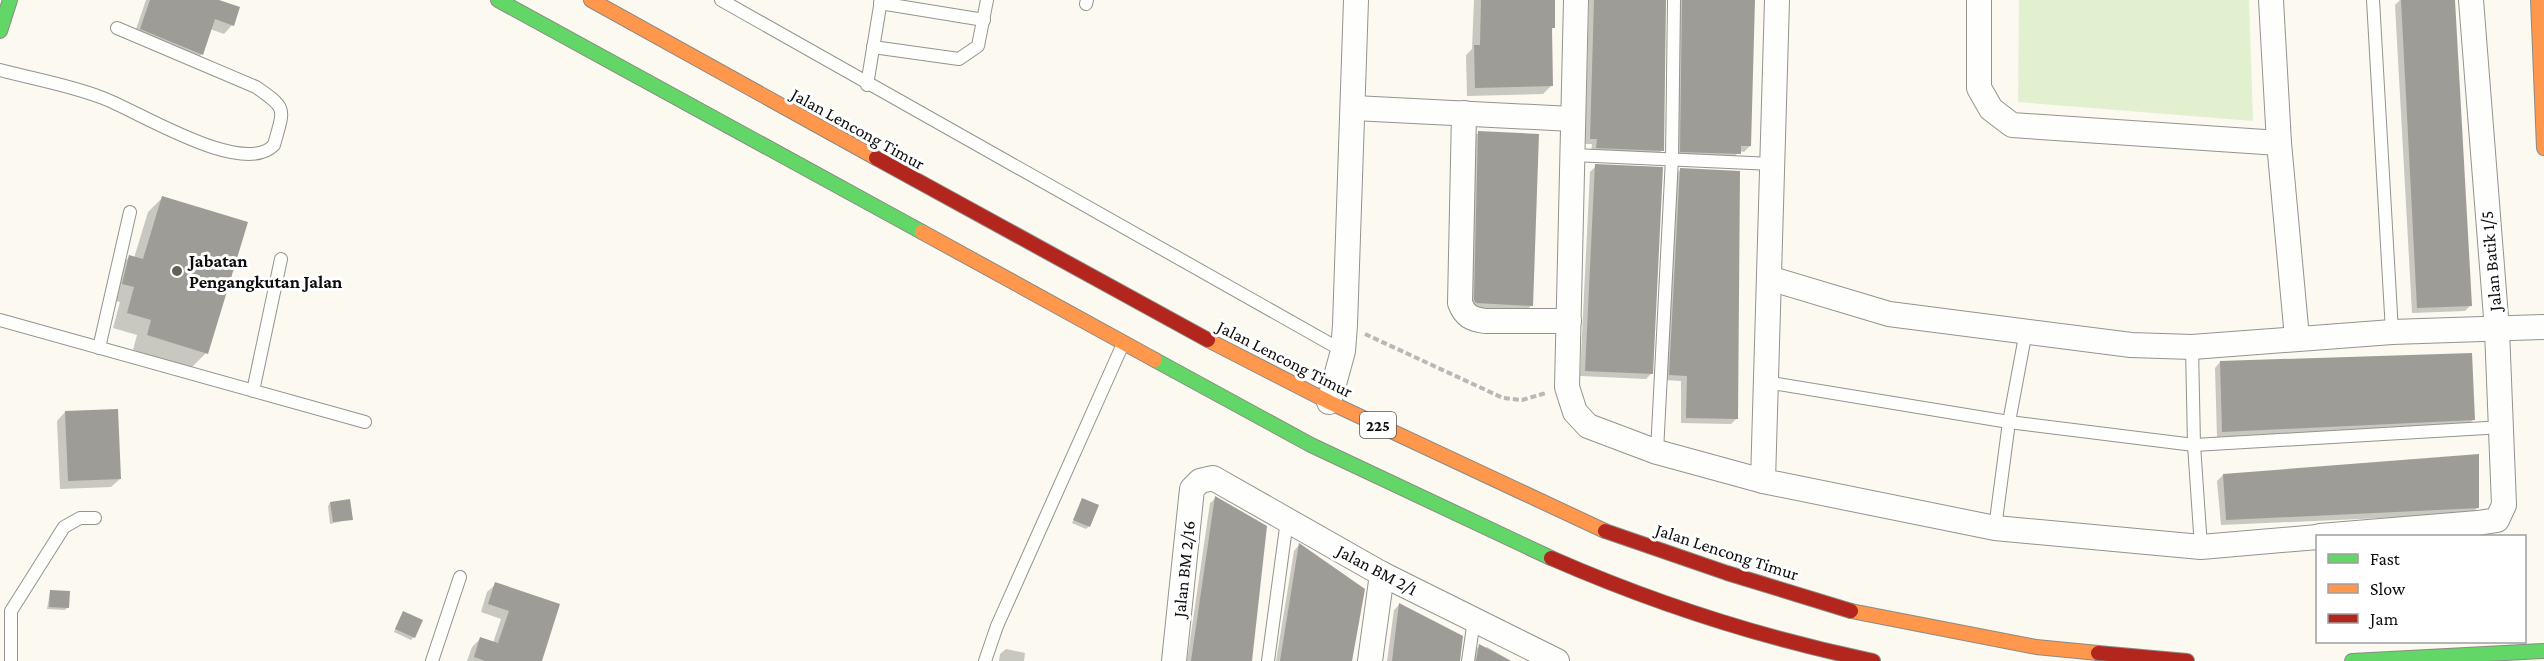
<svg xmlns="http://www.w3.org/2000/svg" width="2544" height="661" viewBox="0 0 2544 661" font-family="'Crimson Pro',serif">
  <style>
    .green { fill: #e3f0d0 }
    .shadow { fill: #0003 }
    .building { fill: #9e9c96 }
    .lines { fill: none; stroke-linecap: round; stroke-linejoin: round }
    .lane-casing { stroke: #94938f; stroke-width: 14 }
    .street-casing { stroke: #94938f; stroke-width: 26 }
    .fast-casing { stroke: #8b8a86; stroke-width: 16 }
    .slow-casing { stroke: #8b8a86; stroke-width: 16 }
    .jam-casing { stroke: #8b8a86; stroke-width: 16 }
    .path { stroke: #b8b8b6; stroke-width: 4; stroke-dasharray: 6 3; stroke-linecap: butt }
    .lane { stroke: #fefefd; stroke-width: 12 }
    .street { stroke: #fefefd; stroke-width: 24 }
    .fast { stroke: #63d668; stroke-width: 14 }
    .slow { stroke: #ff974d; stroke-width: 14 }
    .jam { stroke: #b3261e; stroke-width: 14 }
    .poi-dot { fill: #60605c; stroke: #fff; stroke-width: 2 }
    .labels { text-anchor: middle; stroke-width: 6; stroke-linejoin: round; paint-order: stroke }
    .shield { fill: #fff; stroke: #565656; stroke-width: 1.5 }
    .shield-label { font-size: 16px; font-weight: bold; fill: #0d0d0d }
    .street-label { font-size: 18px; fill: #0d0d0d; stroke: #fff }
    .poi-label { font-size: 18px; font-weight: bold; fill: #0d0d0d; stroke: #fff; text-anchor: start }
  </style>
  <rect width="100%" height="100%" fill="#fbf9f0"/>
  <path class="green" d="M 2019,0 L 2249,0 L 2253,121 L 2018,102 Z"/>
  <g class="shadow">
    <path d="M 146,0 L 218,0 L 232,25 L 224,34 L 210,29 L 201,55 L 193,63 L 133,38 Z"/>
    <path d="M 1474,0 L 1554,0 L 1553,28 L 1551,30 L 1552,85 L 1543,94 L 1467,96 L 1466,55 L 1472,49 Z"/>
    <path d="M 1589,0 L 1664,0 L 1662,150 L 1657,156 L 1591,153 L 1592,144 L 1585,144 Z"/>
    <path d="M 1672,0 L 1753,0 L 1750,146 L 1744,152 L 1739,151 L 1733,159 L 1675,157 Z"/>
    <path d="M 2400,0 L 2454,0 L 2471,305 L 2465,311 L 2412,313 L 2395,5 Z"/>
    <path d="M 1478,133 L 1532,305 L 1520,316 L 1465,314 L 1467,144 Z"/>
    <path d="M 1596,166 L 1651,374 L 1646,379 L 1580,376 L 1590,172 Z"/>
    <path d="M 1680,170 L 1737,418 L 1731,424 L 1681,423 L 1681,381 L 1664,380 L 1675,175 Z"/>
    <path d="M 163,197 L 206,353 L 191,368 L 133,350 L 137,335 L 113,328 L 120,302 L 108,299 L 114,272 L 129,257 L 134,258 L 148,212 Z"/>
    <path d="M 2220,362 L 2473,420 L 2468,425 L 2217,437 L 2215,368 Z"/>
    <path d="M 65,412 L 120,479 L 111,487 L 60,489 L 57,421 Z"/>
    <path d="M 2223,475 L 2477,508 L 2472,514 L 2221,525 L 2217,481 Z"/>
    <path d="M 1216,498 L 1251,661 L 1187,661 L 1210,503 Z"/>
    <path d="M 1083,500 L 1089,526 L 1086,529 L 1072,523 Z"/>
    <path d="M 330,503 L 351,519 L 330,524 L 328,506 Z"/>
    <path d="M 1299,545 L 1350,661 L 1276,661 L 1294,551 Z"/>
    <path d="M 496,584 L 540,661 L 467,661 L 472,647 L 480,639 L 493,643 L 501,619 L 481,612 L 487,592 Z"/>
    <path d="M 50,592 L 68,607 L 65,610 L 47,609 Z"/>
    <path d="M 1399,605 L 1458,661 L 1387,661 L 1394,610 Z"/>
    <path d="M 401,616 L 414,637 L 411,640 L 394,632 Z"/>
    <path d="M 1479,646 L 1484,649 L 1487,647 L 1511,661 L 1472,661 L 1474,652 Z"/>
    <path d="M 1006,649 L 1025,653 L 1024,661 L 999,661 L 1000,654 Z"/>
  </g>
  <g class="building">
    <path d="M 150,0 L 219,0 L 240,7 L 234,26 L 215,19 L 203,55 L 140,29 Z"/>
    <path d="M 1481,0 L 1555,0 L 1555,28 L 1552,28 L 1553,86 L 1475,88 L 1474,45 L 1480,45 Z"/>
    <path d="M 1594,0 L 1666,0 L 1664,151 L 1596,148 L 1597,139 L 1590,139 Z"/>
    <path d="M 1682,0 L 1755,0 L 1751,146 L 1741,146 L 1741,154 L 1680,152 Z"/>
    <path d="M 2401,0 L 2455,0 L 2472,306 L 2417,308 Z"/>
    <path d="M 1478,131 L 1539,134 L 1533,306 L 1476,303 L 1474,300 Z"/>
    <path d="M 1595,164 L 1663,167 L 1653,374 L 1585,371 Z"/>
    <path d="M 1680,168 L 1740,171 L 1738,419 L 1686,418 L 1687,376 L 1669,375 Z"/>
    <path d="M 162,196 L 248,222 L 208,354 L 147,335 L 151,320 L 127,313 L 134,287 L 122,284 L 129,255 L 143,259 Z"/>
    <path d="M 2472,353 L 2475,420 L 2222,432 L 2220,361 Z"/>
    <path d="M 118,409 L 121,479 L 68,481 L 65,411 Z"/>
    <path d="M 2479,454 L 2479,508 L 2226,520 L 2223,474 Z"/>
    <path d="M 1215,496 L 1267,526 L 1252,661 L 1191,661 Z"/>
    <path d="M 1082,498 L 1099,505 L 1090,527 L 1073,520 Z"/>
    <path d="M 350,499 L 353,520 L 333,522 L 330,502 Z"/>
    <path d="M 1299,543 L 1365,589 L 1352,661 L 1280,661 Z"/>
    <path d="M 495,582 L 560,604 L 542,661 L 485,661 L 474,657 L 480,637 L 498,643 L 509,611 L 488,604 Z"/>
    <path d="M 50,590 L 70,591 L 69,608 L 49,607 Z"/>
    <path d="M 1399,603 L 1463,636 L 1460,661 L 1392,661 Z"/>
    <path d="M 403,611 L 423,620 L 415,638 L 395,629 Z"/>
    <path d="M 1479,644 L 1511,661 L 1476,661 Z"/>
  </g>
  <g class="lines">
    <defs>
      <g id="lane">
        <path d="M 721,0 L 1343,351"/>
        <path d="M 2373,0 L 2392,332"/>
        <path d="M 880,3 L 984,20"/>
        <path d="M 1086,4 L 1087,0"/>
        <path d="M 873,47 L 959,59 L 978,46 L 987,0"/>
        <path d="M 0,70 C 34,79 70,85 103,98 C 138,111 243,178 274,145 C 284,108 288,109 256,87 L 117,28"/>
        <path d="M 867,85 L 881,0"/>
        <path d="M 1573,155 L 1773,164"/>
        <path d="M 0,320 L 365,422"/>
        <path d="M 2192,347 L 2194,445 L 2201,547"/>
        <path d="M 99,348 L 130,212"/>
        <path d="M 1766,382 L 2009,422 L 2194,445 L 2503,427"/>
        <path d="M 253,391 L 281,259"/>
        <path d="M 1657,452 L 1672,158 L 1674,0"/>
        <path d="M 1995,528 L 2009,422 L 2026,331"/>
        <path d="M 11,661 L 11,611 L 64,527 L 80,518 L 95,518"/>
        <path d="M 432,661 L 460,577"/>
        <path d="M 985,661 L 997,626 L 1123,344"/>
        <path d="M 1268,661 L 1287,520"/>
        <path d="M 1468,661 L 1474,620"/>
      </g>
      <g id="street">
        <path d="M 1576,0 L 1567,387 L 1575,412 L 1588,426 L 1657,452 L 1763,481 L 1995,528 L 2201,547 L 2318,537"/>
        <path d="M 1979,0 L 1979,88 L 1991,109 L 2012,125 L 2279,143"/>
        <path d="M 2271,0 L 2279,143 L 2297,338"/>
        <path d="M 1354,108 L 1572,119"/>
        <path d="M 1464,113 L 1460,303 C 1465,316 1471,319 1485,321 L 1569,321"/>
        <path d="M 1769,278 L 1889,314 L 2131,345 L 2192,347 L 2392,332 L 2544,327"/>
        <path d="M 1329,402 L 1343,351 L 1345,325 L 1356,0"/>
        <path d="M 1763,481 L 1777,0"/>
        <path d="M 2320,536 L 2478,523 L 2497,520 L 2504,505 L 2497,330 L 2471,0"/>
        <path d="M 1174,661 L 1192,489 L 1200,481 L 1213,478 L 1382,574 L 1557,661"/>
        <path d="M 1370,661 L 1382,574"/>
      </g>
      <g id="fast">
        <path d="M 498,0 L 922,232"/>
        <path d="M 0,31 L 10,0"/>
        <path d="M 1155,360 L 1311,445 L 1551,558"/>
        <path d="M 2352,661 L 2544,651"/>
      </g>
      <g id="slow">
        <path d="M 591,0 L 876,158"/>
        <path d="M 2538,0 L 2544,148"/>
        <path d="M 922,232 L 1155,360"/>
        <path d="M 1208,340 L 1329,402 L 1605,531"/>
        <path d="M 1851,611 L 2036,647 L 2098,653"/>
      </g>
      <g id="jam">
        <path d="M 876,158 L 1208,340"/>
        <path d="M 1605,531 L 1727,573 L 1851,611"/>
        <path d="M 1551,558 C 1656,604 1762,638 1873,661"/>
        <path d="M 2098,653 L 2187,661"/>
      </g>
    </defs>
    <use href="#lane" class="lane-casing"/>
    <use href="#street" class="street-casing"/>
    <use href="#fast" class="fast-casing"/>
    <use href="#slow" class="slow-casing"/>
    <use href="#jam" class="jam-casing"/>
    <path class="path" d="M 1365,334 L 1503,398 L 1522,400 L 1546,393"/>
    <use href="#lane" class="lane"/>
    <use href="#street" class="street"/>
    <use href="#fast" class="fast"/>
    <use href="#slow" class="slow"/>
    <use href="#jam" class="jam"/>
  </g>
  <circle class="poi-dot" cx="177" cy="271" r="6"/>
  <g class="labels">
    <rect class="shield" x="1360" y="412" width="36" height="26" rx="4.5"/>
    <g class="shield-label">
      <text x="1378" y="431">225</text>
    </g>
    <g class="street-label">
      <text transform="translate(858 129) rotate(29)" y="6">Jalan Lencong Timur</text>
      <text transform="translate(2491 261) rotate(-95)" y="6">Jalan Batik 1/5</text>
      <text transform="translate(1285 359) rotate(27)" y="6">Jalan Lencong Timur</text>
      <text transform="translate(1727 552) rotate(18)" y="6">Jalan Lencong Timur</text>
      <text transform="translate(1184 569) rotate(-84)" y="6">Jalan BM 2/16</text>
      <text transform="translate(1377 570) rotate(28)" y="6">Jalan BM 2/1</text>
    </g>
    <g class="poi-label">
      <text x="189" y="267">Jabatan<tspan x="189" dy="21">Pengangkutan Jalan</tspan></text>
    </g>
  </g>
  <rect x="2316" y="535" width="210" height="108" fill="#ffffff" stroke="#9e9e9e" stroke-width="1.5"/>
  <rect x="2328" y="554" width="30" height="9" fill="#63d668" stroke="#9e9e9e" stroke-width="1.5"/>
  <text x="2370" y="565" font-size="18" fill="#0d0d0d">Fast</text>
  <rect x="2328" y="584" width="30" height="9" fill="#ff974d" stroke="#9e9e9e" stroke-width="1.5"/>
  <text x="2370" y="595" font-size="18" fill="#0d0d0d">Slow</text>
  <rect x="2328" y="614" width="30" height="9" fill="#b3261e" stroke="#9e9e9e" stroke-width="1.5"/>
  <text x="2370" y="625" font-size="18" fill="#0d0d0d">Jam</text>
</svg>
